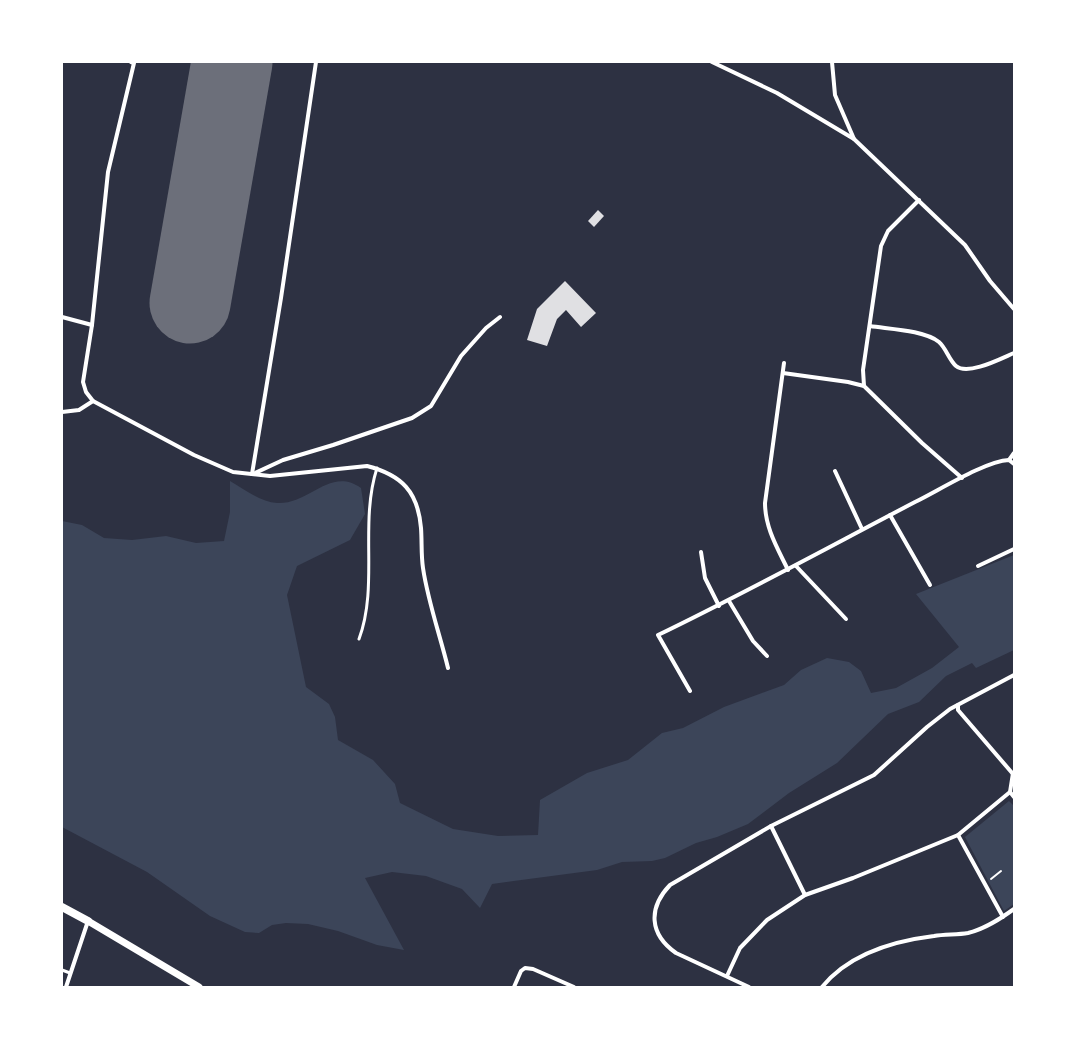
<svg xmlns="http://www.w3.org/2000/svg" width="1076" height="1049" viewBox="0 0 1076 1049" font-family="Lato,sans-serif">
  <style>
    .green { fill: #3c4559 }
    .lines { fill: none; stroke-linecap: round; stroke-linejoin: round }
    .runway { stroke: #6c6f7a; stroke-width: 81 }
    .building { fill: #e0e0e3 }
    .path { stroke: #fff; stroke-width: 2 }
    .service { stroke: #fff; stroke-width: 3 }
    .minor { stroke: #fff; stroke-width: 4 }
    .tertiary { stroke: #fff; stroke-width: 7 }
    .secondary { stroke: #fff; stroke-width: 8 }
  </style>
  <rect width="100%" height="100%" fill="#2d3142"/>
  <g class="green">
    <path d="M 230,481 C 244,489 260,502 277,503 C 309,505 330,466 361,488 L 365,514 L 350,540 L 297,566 L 287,595 L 306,687 L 329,704 L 335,717 L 338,740 L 373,760 L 395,784 L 400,803 L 453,829 L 498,836 L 538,835 L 540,800 L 587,773 L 628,760 L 662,733 L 683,728 L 724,707 L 784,685 L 801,670 L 827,658 L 849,662 L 861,671 L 871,693 L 896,688 L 932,668 L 959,647 L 916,594 L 1014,555 L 1014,650 L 976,668 L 972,663 L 946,676 L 919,702 L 888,714 L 837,763 L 789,793 L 748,824 L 717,837 L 696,843 L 665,858 L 652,861 L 622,862 L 597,870 L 492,884 L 480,908 L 462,889 L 426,876 L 392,872 L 365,878 L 404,950 L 377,945 L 338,931 L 308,924 L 286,923 L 272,925 L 259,933 L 245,932 L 210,916 L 147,872 L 62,827 L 62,521 L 82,525 L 104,538 L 132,540 L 166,536 L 196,543 L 224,541 L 230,512 Z"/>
    <path d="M 1009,801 L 1014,806 L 1014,904 L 1004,911 L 965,837 Z"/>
  </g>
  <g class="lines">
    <path class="runway" d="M 190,303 L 232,62"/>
  </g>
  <g class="building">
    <path d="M 598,210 L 604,216 L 594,227 L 588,221 Z"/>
    <path d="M 565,281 L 596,313 L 581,327 L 566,310 L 557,319 L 547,346 L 527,340 L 537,309 Z"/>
  </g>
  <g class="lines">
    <path class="path" d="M 991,879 L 1001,871"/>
    <g class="service">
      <path d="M 359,639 C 379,585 359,524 377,468"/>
      <path d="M 62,970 L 70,973"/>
    </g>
    <g class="minor">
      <path d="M 131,62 L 134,63 L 108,172 L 92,325 L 83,382 L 86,392 L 93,401 L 194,455 L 233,472 L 270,476 L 367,466 C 402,475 418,492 421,528 C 422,541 421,555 423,568 C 428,602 440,635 448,668"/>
      <path d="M 712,62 L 777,93 L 854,139 L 965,245 L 990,281 L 1014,309"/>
      <path d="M 832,62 L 835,95 L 854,139"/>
      <path d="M 62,317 L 92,325"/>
      <path d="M 870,326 C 888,329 924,330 939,342 C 946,348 949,360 956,366 C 968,376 1002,358 1014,353"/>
      <path d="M 784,363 L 765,503 C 765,528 778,549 788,570"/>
      <path d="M 783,373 L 848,382 L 864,386 L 922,443 L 962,478"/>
      <path d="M 864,386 L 863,370 L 881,246 L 888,231 L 919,200"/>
      <path d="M 62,412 L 79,410 L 93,401"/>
      <path d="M 1009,460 L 1014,453"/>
      <path d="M 835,471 L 862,529"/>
      <path d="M 252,474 L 281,298 L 316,62"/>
      <path d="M 253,474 L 283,460 L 333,445 L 412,418 L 431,406 L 461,356 L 486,328 L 500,317"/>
      <path d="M 890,515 L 930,585"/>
      <path d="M 701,552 L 705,578 L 719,606"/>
      <path d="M 796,566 L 846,619"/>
      <path d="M 978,566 L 1014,549"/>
      <path d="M 729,601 L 753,641 L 767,656"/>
      <path d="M 690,691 L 658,635 C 745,593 829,547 915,502 C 938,491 985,461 1009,460 L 1014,464"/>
      <path d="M 958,705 L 958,710 L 1013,774"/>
      <path d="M 1010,792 L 1014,797"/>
      <path d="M 771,826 L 805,895"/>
      <path d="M 958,835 L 1003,917"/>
      <path d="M 727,976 L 740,948 L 767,920 L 805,895 L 853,878 L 958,835 L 1010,792 L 1013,773"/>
      <path d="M 66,987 L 88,921"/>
      <path d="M 514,987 L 521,971 L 525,968 L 533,969 L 574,987"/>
      <path d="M 749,987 L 676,953 C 649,934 648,908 670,885 L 771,826 L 874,775 L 927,727 L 950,709 L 1014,675"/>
      <path d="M 822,987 C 849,954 893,941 934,936 C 945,934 957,935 968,933 C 985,929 1000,919 1014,909"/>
    </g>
    <path class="tertiary" d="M 88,921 L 199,987"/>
    <path class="secondary" d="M 62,907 L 88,921"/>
  </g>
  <rect width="1076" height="1049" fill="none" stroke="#ffffff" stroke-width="126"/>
</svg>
